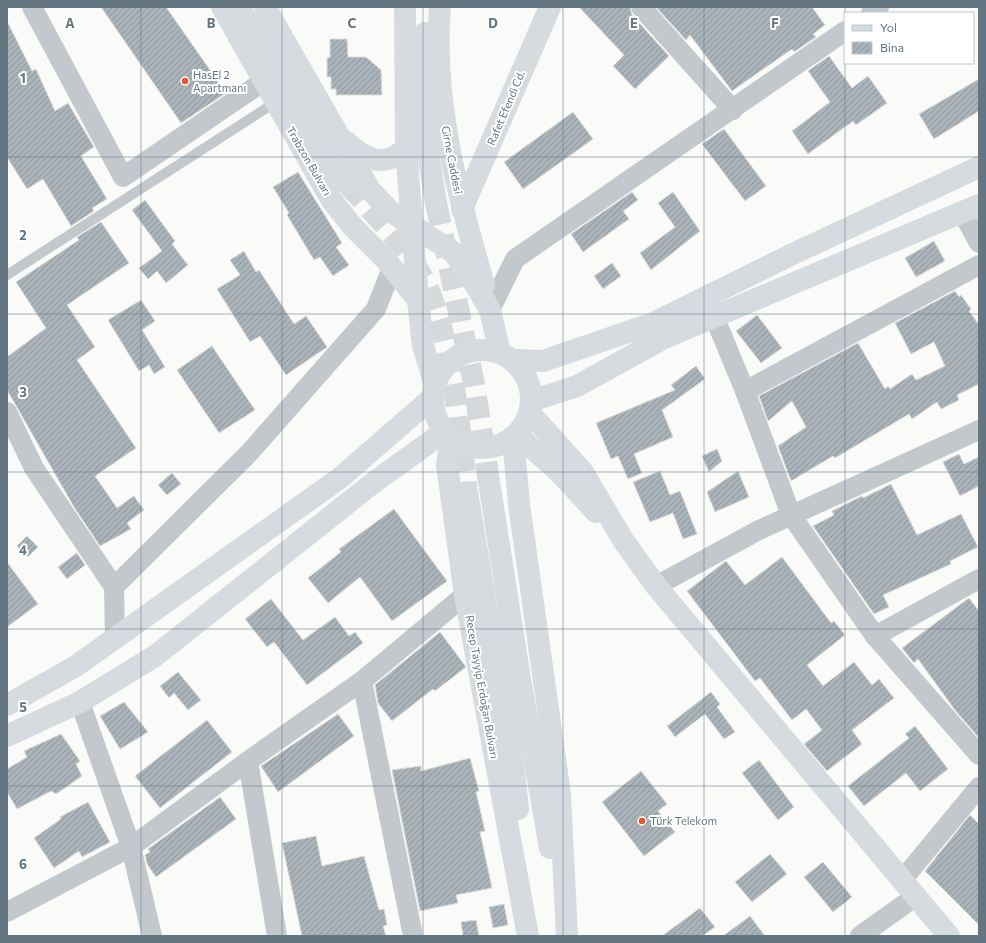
<svg xmlns="http://www.w3.org/2000/svg" width="986" height="943" viewBox="0 0 986 943" font-family="Commissioner,sans-serif">
  <style>
    .building { fill: url(#building-hatch); stroke: #dcdcda }
    .lines { fill: none; stroke-linecap: round; stroke-linejoin: round }
    .secondary-tunnel { stroke: #d5d9db; stroke-width: 22; stroke-dasharray: 22 11; stroke-linecap: butt }
    .service { stroke: #c3c8cc; stroke-width: 10 }
    .minor { stroke: #c3c8cc; stroke-width: 20 }
    .secondary { stroke: #d6dbdf; stroke-width: 22 }
    .grid { fill: none; stroke: #657683; stroke-width: 1; stroke-opacity: 0.55 }
    .poi-dot { fill: #e4572e; stroke: #fff; stroke-width: 1.5 }
    .labels { text-anchor: middle; stroke-width: 4; stroke-linejoin: round; paint-order: stroke }
    .poi-label { font-size: 11px; fill: #657683; stroke: #fff; text-anchor: start }
    .street-label { font-size: 11px; fill: #657683; stroke: #fff }
    .grid-label { font-size: 13px; text-anchor: middle; font-weight: bold; fill: #657683; stroke: #fff; stroke-width: 4; stroke-linejoin: round; paint-order: stroke }
  </style>
  <defs>
    <pattern id="building-hatch" width="6" height="6" patternUnits="userSpaceOnUse"><rect width="6" height="6" fill="#aab3b9"/><path d="M-1 1l2-2M0 6l6-6M5 7l2-2" fill="none" stroke="#8e969c"/></pattern>
  </defs>
  <rect width="100%" height="100%" fill="#fafaf8"/>
  <g class="building">
    <path d="M 101,7 L 166,7 L 226,93 L 181,123 Z"/>
    <path d="M 579,7 L 630,7 L 632,15 L 669,56 L 635,89 L 613,66 L 624,55 Z"/>
    <path d="M 656,7 L 812,7 L 825,25 L 813,34 L 816,37 L 794,52 L 792,49 L 732,91 L 690,35 L 686,40 Z"/>
    <path d="M 7,21 L 32,71 L 36,69 L 55,111 L 68,103 L 94,147 L 81,156 L 107,199 L 92,208 L 94,211 L 71,226 L 43,179 L 27,189 L 7,157 Z"/>
    <path d="M 330,39 L 347,39 L 348,57 L 366,57 L 381,70 L 382,95 L 336,95 L 336,89 L 331,89 L 331,77 L 327,77 L 327,58 L 330,57 Z"/>
    <path d="M 829,56 L 852,88 L 868,76 L 887,103 L 856,125 L 853,121 L 808,154 L 792,131 L 830,102 L 808,71 Z"/>
    <path d="M 979,79 L 979,111 L 934,139 L 919,114 Z"/>
    <path d="M 573,112 L 593,139 L 523,189 L 504,162 Z"/>
    <path d="M 724,129 L 766,186 L 745,201 L 702,144 Z"/>
    <path d="M 298,172 L 342,243 L 336,247 L 349,265 L 333,276 L 320,257 L 314,260 L 287,215 L 289,213 L 273,187 Z"/>
    <path d="M 632,192 L 638,200 L 623,211 L 629,219 L 583,252 L 571,234 Z"/>
    <path d="M 673,192 L 700,231 L 651,270 L 640,253 L 675,227 L 658,203 Z"/>
    <path d="M 145,200 L 175,241 L 172,244 L 188,265 L 166,283 L 157,271 L 148,279 L 139,268 L 162,251 L 132,210 Z"/>
    <path d="M 101,222 L 129,263 L 67,305 L 95,347 L 77,360 L 136,448 L 95,476 L 117,508 L 134,496 L 144,510 L 127,523 L 131,529 L 100,546 L 74,507 L 7,390 L 7,357 L 46,328 L 16,282 L 79,240 L 77,237 Z"/>
    <path d="M 934,241 L 945,261 L 916,277 L 905,258 Z"/>
    <path d="M 244,251 L 256,272 L 259,270 L 294,324 L 306,316 L 327,347 L 286,375 L 260,336 L 250,342 L 217,289 L 240,275 L 230,260 Z"/>
    <path d="M 612,263 L 621,276 L 603,289 L 594,276 Z"/>
    <path d="M 955,291 L 959,297 L 961,295 L 971,309 L 969,311 L 979,325 L 979,384 L 957,395 L 959,400 L 941,409 L 937,402 L 912,419 L 909,414 L 835,458 L 833,456 L 791,481 L 778,446 L 806,427 L 792,401 L 768,421 L 759,396 L 858,343 L 885,389 L 888,386 L 890,389 L 912,374 L 916,380 L 945,366 L 934,342 L 911,354 L 895,323 Z"/>
    <path d="M 141,300 L 155,321 L 142,330 L 165,367 L 154,374 L 149,365 L 139,371 L 108,320 Z"/>
    <path d="M 757,315 L 782,348 L 761,363 L 736,331 Z"/>
    <path d="M 212,346 L 255,410 L 219,433 L 177,370 Z"/>
    <path d="M 696,366 L 705,379 L 662,410 L 673,437 L 634,454 L 642,473 L 628,479 L 618,456 L 611,459 L 596,423 L 675,390 L 671,385 Z"/>
    <path d="M 717,449 L 722,461 L 709,472 L 702,456 Z"/>
    <path d="M 959,454 L 964,464 L 979,457 L 979,486 L 960,496 L 943,462 Z"/>
    <path d="M 660,471 L 670,495 L 680,491 L 697,534 L 683,539 L 673,513 L 650,522 L 633,482 Z"/>
    <path d="M 738,471 L 749,497 L 715,512 L 707,492 Z"/>
    <path d="M 172,473 L 181,484 L 167,495 L 158,485 Z"/>
    <path d="M 891,484 L 917,535 L 961,514 L 978,547 L 950,561 L 951,564 L 883,595 L 889,607 L 874,614 L 813,526 L 834,515 L 832,511 L 862,496 L 863,498 Z"/>
    <path d="M 394,509 L 447,581 L 392,621 L 360,577 L 328,603 L 308,578 L 341,552 L 339,549 Z"/>
    <path d="M 27,536 L 38,547 L 28,557 L 17,546 Z"/>
    <path d="M 77,553 L 85,565 L 67,579 L 58,567 Z"/>
    <path d="M 782,557 L 831,623 L 834,621 L 845,635 L 807,665 L 823,686 L 854,662 L 872,685 L 879,679 L 894,698 L 852,730 L 862,744 L 827,771 L 804,744 L 822,730 L 806,709 L 792,720 L 760,678 L 755,681 L 687,591 L 726,561 L 745,585 Z"/>
    <path d="M 7,562 L 38,604 L 7,627 Z"/>
    <path d="M 969,598 L 979,611 L 979,738 L 955,710 L 918,659 L 914,663 L 902,648 Z"/>
    <path d="M 271,599 L 303,640 L 335,617 L 349,636 L 355,632 L 363,643 L 307,685 L 274,642 L 267,647 L 245,619 Z"/>
    <path d="M 440,632 L 466,667 L 435,691 L 433,689 L 392,721 L 378,703 L 375,685 Z"/>
    <path d="M 178,672 L 201,700 L 188,710 L 174,693 L 169,698 L 160,686 Z"/>
    <path d="M 711,692 L 720,704 L 717,707 L 735,732 L 724,739 L 705,714 L 675,737 L 667,726 Z"/>
    <path d="M 124,702 L 148,732 L 120,749 L 100,716 Z"/>
    <path d="M 338,714 L 354,736 L 278,792 L 261,766 Z"/>
    <path d="M 207,720 L 232,752 L 160,808 L 135,776 Z"/>
    <path d="M 915,726 L 948,769 L 920,791 L 906,773 L 864,806 L 848,786 L 909,738 L 905,734 Z"/>
    <path d="M 61,734 L 80,761 L 76,764 L 82,776 L 56,794 L 51,791 L 17,809 L 7,792 L 7,769 L 27,757 L 24,751 Z"/>
    <path d="M 470,758 L 479,791 L 476,792 L 485,831 L 480,832 L 492,888 L 456,895 L 458,903 L 420,911 L 392,770 L 421,766 L 421,771 Z"/>
    <path d="M 759,760 L 794,807 L 778,820 L 742,773 Z"/>
    <path d="M 641,771 L 667,804 L 658,811 L 675,832 L 644,856 L 602,802 Z"/>
    <path d="M 220,797 L 236,819 L 156,877 L 147,864 L 145,855 L 150,852 L 148,849 Z"/>
    <path d="M 88,802 L 110,842 L 82,857 L 79,851 L 54,868 L 34,838 L 61,819 L 60,817 Z"/>
    <path d="M 970,815 L 979,824 L 979,925 L 925,871 Z"/>
    <path d="M 316,836 L 322,866 L 364,856 L 379,910 L 384,909 L 387,925 L 383,926 L 386,936 L 302,936 L 282,843 Z"/>
    <path d="M 770,854 L 787,874 L 752,902 L 735,882 Z"/>
    <path d="M 823,862 L 852,897 L 833,912 L 804,877 Z"/>
    <path d="M 504,904 L 508,925 L 493,928 L 489,907 Z"/>
    <path d="M 700,908 L 715,927 L 702,936 L 662,936 Z"/>
    <path d="M 750,916 L 765,936 L 723,936 Z"/>
    <path d="M 476,920 L 479,936 L 463,936 L 461,922 Z"/>
  </g>
  <g class="lines">
    <g class="secondary-tunnel">
      <path d="M 348,184 C 376,216 414,254 430,293 C 454,356 459,426 467,492"/>
      <path d="M 436,203 L 474,384 L 490,488"/>
    </g>
    <path class="service" d="M 7,275 L 276,102"/>
    <g class="minor">
      <path d="M 32,7 L 123,177 L 264,81"/>
      <path d="M 641,7 L 733,110"/>
      <path d="M 871,13 L 879,7"/>
      <path d="M 962,212 L 979,243"/>
      <path d="M 490,310 L 515,259 L 845,31"/>
      <path d="M 714,316 L 745,391 L 791,515 L 875,636 L 979,755"/>
      <path d="M 745,391 L 979,265"/>
      <path d="M 7,412 L 34,468 L 114,587 L 115,638"/>
      <path d="M 656,586 L 759,530 L 979,430"/>
      <path d="M 114,587 L 250,452 L 376,309 L 392,268"/>
      <path d="M 875,636 L 979,579"/>
      <path d="M 362,681 L 413,936"/>
      <path d="M 80,702 L 131,847 L 152,936"/>
      <path d="M 248,761 L 277,936"/>
      <path d="M 903,879 L 979,787"/>
      <path d="M 7,912 L 131,847 L 248,761 L 362,681 L 465,595"/>
      <path d="M 860,936 L 916,896"/>
    </g>
    <g class="secondary">
      <path d="M 222,7 L 331,199 L 352,226 L 386,260 L 418,300 L 423,346 L 435,385"/>
      <path d="M 239,7 L 348,184"/>
      <path d="M 265,7 L 370,190 L 390,211 L 453,252 L 469,274 L 490,310 L 500,353"/>
      <path d="M 405,7 L 406,148 L 418,300"/>
      <path d="M 440,7 C 432,102 458,195 484,285"/>
      <path d="M 425,33 L 426,141 L 436,203"/>
      <path d="M 345,141 C 366,160 384,169 406,148"/>
      <path d="M 462,209 L 550,7"/>
      <circle cx="482" cy="399" r="49"/>
      <path d="M 512,360 L 543,361 L 651,324 L 799,251 L 979,167"/>
      <path d="M 531,401 L 577,386 L 664,338 L 979,205"/>
      <path d="M 530,413 L 583,472 L 623,540 L 656,586 L 949,936"/>
      <path d="M 517,435 L 559,472 L 596,512"/>
      <path d="M 451,437 L 447,465 L 465,595 L 528,936"/>
      <path d="M 513,438 L 519,504 L 560,794 L 567,936"/>
      <path d="M 490,488 L 520,679 L 550,848"/>
      <path d="M 467,492 L 514,772 L 518,809"/>
      <path d="M 7,705 L 76,666 L 340,478 L 432,398"/>
      <path d="M 7,736 L 80,702 L 155,656 L 373,483 L 445,431"/>
    </g>
  </g>
  <path class="grid" d="M 141,7 L 141,936M 282,7 L 282,936M 423,7 L 423,936M 563,7 L 563,936M 704,7 L 704,936M 845,7 L 845,13M 845,63 L 845,936M 7,157 L 979,157M 7,314 L 979,314M 7,472 L 979,472M 7,629 L 979,629M 7,786 L 979,786"/>
  <g class="poi-dot">
    <circle cx="185" cy="81" r="4"/>
    <circle cx="642" cy="821" r="4"/>
  </g>
  <g class="labels">
    <g class="poi-label">
      <text x="193" y="79">HasEl 2<tspan x="193" dy="13">Apartmanı</tspan></text>
      <text x="650" y="825">Türk Telekom</text>
    </g>
    <g class="street-label">
      <text transform="translate(506 108) rotate(-67)" y="4">Rafet Efendi Cd.</text>
      <text transform="translate(452 160) rotate(79)" y="4">Girne Caddesi</text>
      <text transform="translate(309 161) rotate(60)" y="4">Trabzon Bulvarı</text>
      <text transform="translate(482 687) rotate(80)" y="4">Recep Tayyip Erdoğan Bulvarı</text>
    </g>
  </g>
  <g class="grid-label">
    <text x="70" y="28">A</text>
    <text x="211" y="28">B</text>
    <text x="352" y="28">C</text>
    <text x="493" y="28">D</text>
    <text x="634" y="28">E</text>
    <text x="775" y="28">F</text>
    <text x="23" y="83">1</text>
    <text x="23" y="240">2</text>
    <text x="23" y="397">3</text>
    <text x="23" y="555">4</text>
    <text x="23" y="712">5</text>
    <text x="23" y="869">6</text>
  </g>
  <rect width="986" height="943" fill="none" stroke="#657683" stroke-width="16"/>
  <rect x="844" y="12" width="130" height="52" fill="#ffffff" stroke="#c1c8cd"/>
  <rect x="852" y="25" width="20" height="6" fill="#d6dbdf" stroke="#c1c8cd"/>
  <text x="880" y="32" font-size="12" fill="#657683">Yol</text>
  <rect x="852" y="42" width="20" height="12" fill="url(#building-hatch)" stroke="#c1c8cd"/>
  <text x="880" y="52" font-size="12" fill="#657683">Bina</text>
</svg>
